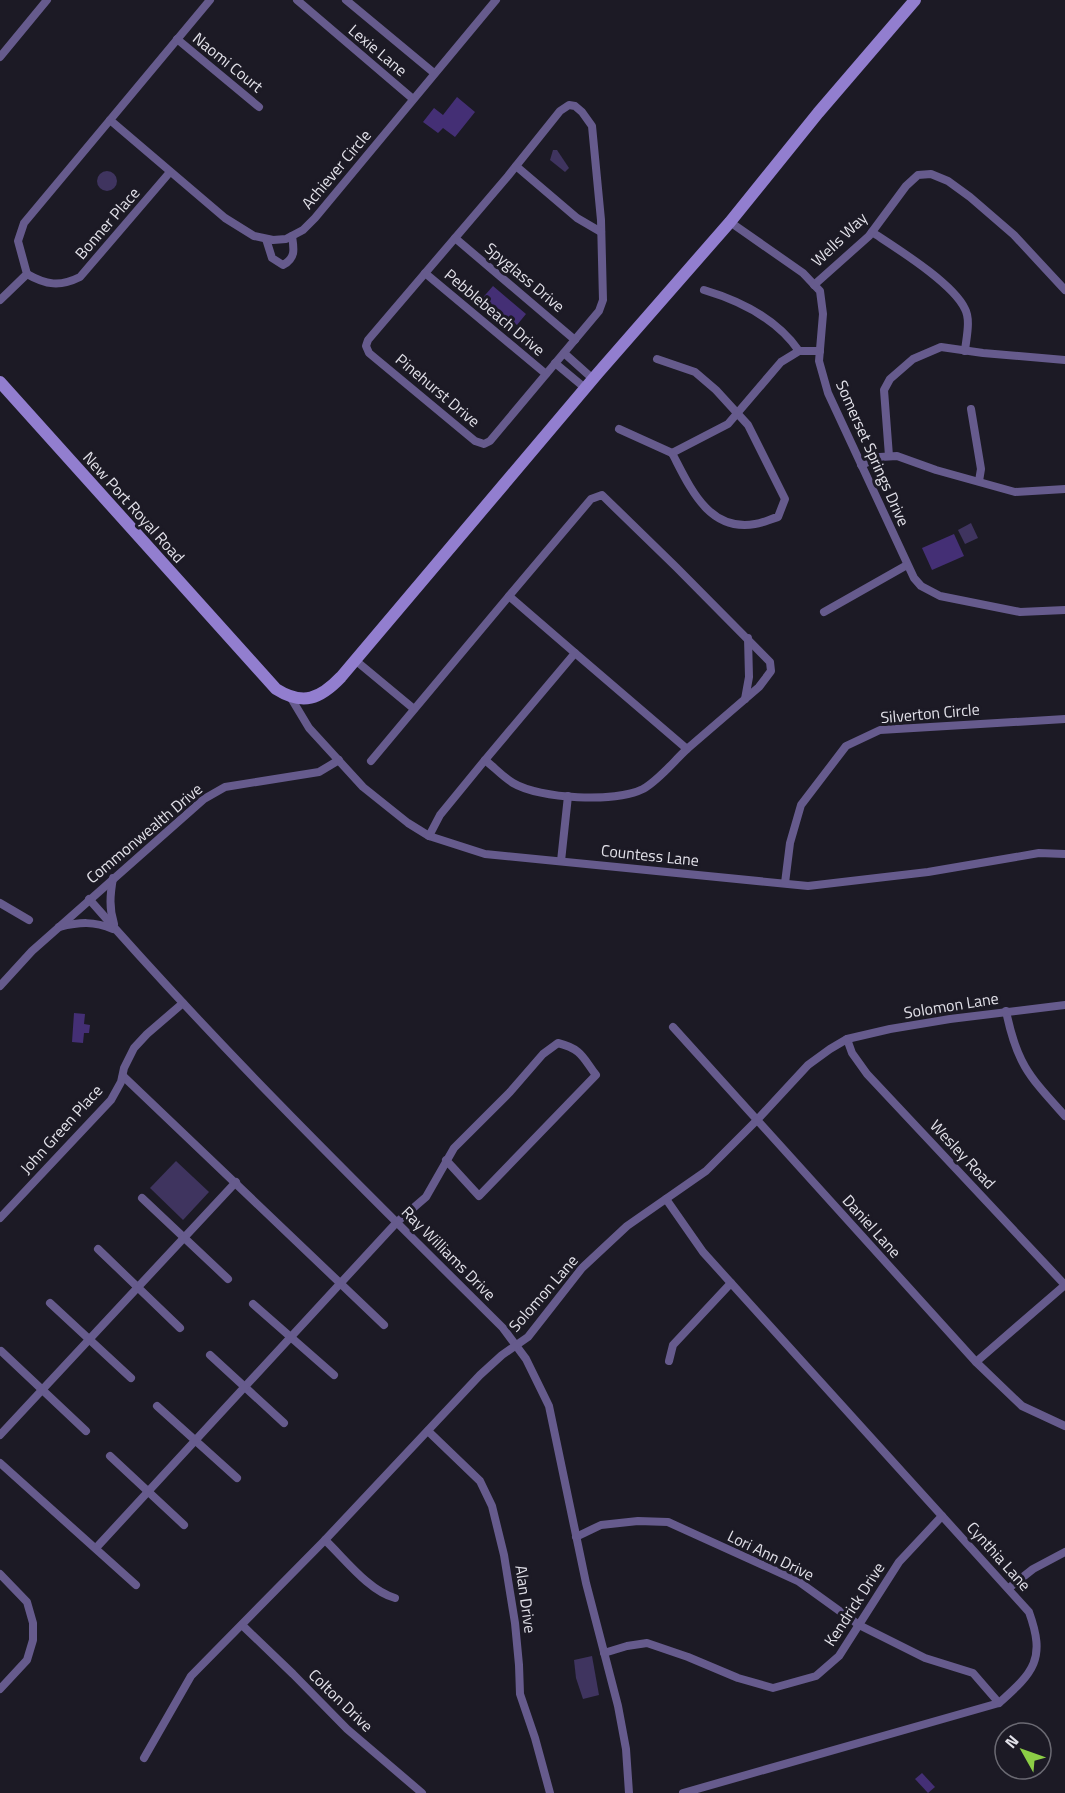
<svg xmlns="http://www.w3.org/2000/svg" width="1065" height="1793" viewBox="0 0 1065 1793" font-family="'Titillium Web',sans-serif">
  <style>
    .green { fill: #3f345f }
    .water { fill: #442f75 }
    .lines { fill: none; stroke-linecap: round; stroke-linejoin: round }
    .street { stroke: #665b8d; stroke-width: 8 }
    .secondary { stroke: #927ecf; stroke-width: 12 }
    .labels { text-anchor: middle; stroke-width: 6; stroke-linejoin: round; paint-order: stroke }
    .street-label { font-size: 16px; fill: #e2e1e9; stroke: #1c1a25 }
  </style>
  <rect width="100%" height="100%" fill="#1c1a25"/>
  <g class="green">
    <path d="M 553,150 L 557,150 L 569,168 L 565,172 L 550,160 Z"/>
    <circle cx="107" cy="181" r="10"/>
    <path d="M 971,523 L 978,538 L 965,544 L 958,530 Z"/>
    <path d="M 176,1161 L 209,1192 L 183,1220 L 150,1188 Z"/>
    <path d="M 592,1656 L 599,1695 L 583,1699 L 576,1678 L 574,1660 Z"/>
  </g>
  <g class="water">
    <path d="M 457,97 L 475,112 L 455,137 L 443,128 L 438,133 L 423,122 L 434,108 L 443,115 Z"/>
    <path d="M 493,286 L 526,314 L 517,325 L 508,318 L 503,323 L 479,302 Z"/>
    <path d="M 954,534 L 964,556 L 932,570 L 922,548 Z"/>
    <path d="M 74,1013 L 85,1014 L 84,1024 L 90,1025 L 89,1033 L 84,1033 L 83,1043 L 72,1042 Z"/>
    <path d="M 922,1773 L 935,1787 L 928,1793 L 915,1779 Z"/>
  </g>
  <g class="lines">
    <g class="street">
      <path d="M 210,0 L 110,120 L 225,218 L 254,236 L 273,240 L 286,239 L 303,230 L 315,218 L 496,0"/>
      <path d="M 297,0 L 413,99"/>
      <path d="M 346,0 L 434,73"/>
      <path d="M 177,39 L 259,107"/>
      <path d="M 0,57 L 47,0"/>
      <path d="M 569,105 L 575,106 L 582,112 L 592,126 L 601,220 L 603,300 L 599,311 L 490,441 L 484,444 L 475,441 L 369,353 L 366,346 L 368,340 L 508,176 L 560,111 Z"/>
      <path d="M 516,166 L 577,218 L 601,232"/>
      <path d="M 730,222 L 803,273 L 820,291 L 823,314 L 819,361 L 828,393 L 914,578 L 921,586 L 940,596 L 1020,612 L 1065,610"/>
      <path d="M 872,232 C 896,248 953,283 965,309 C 971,320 966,339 965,351"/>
      <path d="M 455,238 L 575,340"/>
      <path d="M 266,239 L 272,258 L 283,265 C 296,258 294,249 292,236"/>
      <path d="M 425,273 L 546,374"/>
      <path d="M 27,274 C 46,285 60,287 80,277 L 170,172"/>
      <path d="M 814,285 L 869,236 L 906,186 L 918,175 L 931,174 L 948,181 L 970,197 L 1014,235 L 1065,290"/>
      <path d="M 704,290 C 741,301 777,319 799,351 L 820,351"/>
      <path d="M 0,300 L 27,274 L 18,241 L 24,223 L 110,120"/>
      <path d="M 564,353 L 593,379"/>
      <path d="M 657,359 L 695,372 L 716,390 L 748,425 L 785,499 L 778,517 C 770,519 763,523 755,524 C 708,532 690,487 672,453"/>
      <path d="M 555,363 L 585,388"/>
      <path d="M 971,409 L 981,469 L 979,481"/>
      <path d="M 619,429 L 672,453"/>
      <path d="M 672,453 L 728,424 L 781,362 L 799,351"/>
      <path d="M 889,456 L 884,390 L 890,379 L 913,359 L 941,347 L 983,353 L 1065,360"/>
      <path d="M 861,465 L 880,457 L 897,456 L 936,470 L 1015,492 L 1065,489"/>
      <path d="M 509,596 L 591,499 L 602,495 L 676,567 L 770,662 L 771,671 L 759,687 L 687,749"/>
      <path d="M 824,612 L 907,565"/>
      <path d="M 355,660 L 414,709"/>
      <path d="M 291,698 L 309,728 L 363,787 L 408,823 L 429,836 L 485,854 L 808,886 L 928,872 L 1039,853 L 1065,854"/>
      <path d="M 745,699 L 749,677 L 748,638"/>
      <path d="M 485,760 C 494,767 503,777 513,783 C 540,799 615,803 643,789 C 659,780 673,762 687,749 L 575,653"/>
      <path d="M 371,761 L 509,596 L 575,653 L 485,760 L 440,815 L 429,836"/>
      <path d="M 561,861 L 568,796"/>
      <path d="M 113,878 C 110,895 109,908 114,924"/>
      <path d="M 785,883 L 790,843 L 801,805 L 846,746 L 880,730 L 1065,719"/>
      <path d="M 89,899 C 220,1049 362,1188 503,1328 L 526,1359 L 549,1406 L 586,1583 L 618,1706 L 626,1749 L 629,1793"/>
      <path d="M 0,903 L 29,920"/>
      <path d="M 59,927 C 80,922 94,921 113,929"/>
      <path d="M 0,986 L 32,951 L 204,799 L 225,787 L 319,772 L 339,760"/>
      <path d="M 1006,1011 C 1017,1065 1030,1077 1065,1116"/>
      <path d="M 673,1027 L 976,1362 L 1022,1406 L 1065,1426"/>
      <path d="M 847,1039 L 852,1053 L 867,1074 L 1065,1285"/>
      <path d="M 123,1076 L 384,1325"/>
      <path d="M 142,1198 L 228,1279"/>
      <path d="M 666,1199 L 703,1252 L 731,1283 L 1029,1612 C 1046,1659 1034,1672 999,1703 L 683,1793"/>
      <path d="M 0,1218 L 111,1100 L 121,1082 L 124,1068 L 134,1048 L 147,1034 L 183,1003"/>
      <path d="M 98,1249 L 180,1328"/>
      <path d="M 50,1303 L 131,1378"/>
      <path d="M 253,1304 L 334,1375"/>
      <path d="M 1,1351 L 86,1431"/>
      <path d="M 210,1355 L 284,1423"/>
      <path d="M 669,1361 L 673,1345 L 731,1283"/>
      <path d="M 976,1362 L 1065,1285"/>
      <path d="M 157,1406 L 237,1478"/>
      <path d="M 428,1431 L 480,1481 L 492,1506 L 504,1555 L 515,1623 L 519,1665 L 520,1694 L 535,1738 L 550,1793"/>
      <path d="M 0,1435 L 236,1182"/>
      <path d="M 110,1456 L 184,1525"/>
      <path d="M 0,1463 L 136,1585"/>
      <path d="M 576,1537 L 601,1525 L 638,1521 L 668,1522 L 798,1581 L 859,1625 L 925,1658 L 973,1673 L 999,1703"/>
      <path d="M 325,1540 C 345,1559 369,1591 395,1598"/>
      <path d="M 96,1548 L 397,1222 L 426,1197 L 454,1148 L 510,1092 L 543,1054 L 558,1043 C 582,1049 583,1058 596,1075 L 479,1196 L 446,1160"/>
      <path d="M 0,1574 L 27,1602 L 33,1623 L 33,1640 L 27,1660 L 0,1689"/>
      <path d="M 1009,1588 L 1033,1569 L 1065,1552"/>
      <path d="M 242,1625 L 293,1674 L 347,1729 L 422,1793"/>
      <path d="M 604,1653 L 627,1646 L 647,1643 L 688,1657 L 738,1678 L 773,1688 L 816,1676 L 839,1656 L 899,1562 L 942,1516"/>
      <path d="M 144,1758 L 191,1676 L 325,1540 L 480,1375 L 502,1355 L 528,1337 L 582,1268 L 627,1226 L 706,1171 L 757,1120 L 808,1065 L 830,1049 L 847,1039 L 890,1029 L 950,1019 L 1065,1005"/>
    </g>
    <path class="secondary" d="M 0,382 L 276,689 C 303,706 320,699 341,677 L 598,373 L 730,222 L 818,113 L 915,0"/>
  </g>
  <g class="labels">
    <g class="street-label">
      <text transform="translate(378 50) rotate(40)" y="6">Lexie Lane</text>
      <text transform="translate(228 62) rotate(39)" y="6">Naomi Court</text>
      <text transform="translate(336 169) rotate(-50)" y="6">Achiever Circle</text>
      <text transform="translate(107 223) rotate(-49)" y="6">Bonner Place</text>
      <text transform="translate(839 239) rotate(-44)" y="6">Wells Way</text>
      <text transform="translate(525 277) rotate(40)" y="6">Spyglass Drive</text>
      <text transform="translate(495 312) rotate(40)" y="6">Pebblebeach Drive</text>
      <text transform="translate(438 390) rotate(40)" y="6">Pinehurst Drive</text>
      <text transform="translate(873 453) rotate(66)" y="6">Somerset Springs Drive</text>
      <text transform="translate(134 507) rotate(48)" y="6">New Port Royal Road</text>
      <text transform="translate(930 713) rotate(-5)" y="6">Silverton Circle</text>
      <text transform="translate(144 833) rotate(-40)" y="6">Commonwealth Drive</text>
      <text transform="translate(650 855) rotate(6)" y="6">Countess Lane</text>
      <text transform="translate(951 1005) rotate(-9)" y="6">Solomon Lane</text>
      <text transform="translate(61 1129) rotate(-48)" y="6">John Green Place</text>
      <text transform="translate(963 1154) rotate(47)" y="6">Wesley Road</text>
      <text transform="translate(872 1226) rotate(48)" y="6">Daniel Lane</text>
      <text transform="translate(449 1253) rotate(45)" y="6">Ray Williams Drive</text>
      <text transform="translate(543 1293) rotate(-49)" y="6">Solomon Lane</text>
      <text transform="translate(771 1555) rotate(26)" y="6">Lori Ann Drive</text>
      <text transform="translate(999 1556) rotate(48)" y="6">Cynthia Lane</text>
      <text transform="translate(526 1599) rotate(82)" y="6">Alan Drive</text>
      <text transform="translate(854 1604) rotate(-57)" y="6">Kendrick Drive</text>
      <text transform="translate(341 1700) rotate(44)" y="6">Colton Drive</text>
    </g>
  </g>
  <g transform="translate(1023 1751) rotate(310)"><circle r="28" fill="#1c1a25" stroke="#6b6a73" stroke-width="1.5"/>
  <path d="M0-4.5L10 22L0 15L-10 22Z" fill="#8cce46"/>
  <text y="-9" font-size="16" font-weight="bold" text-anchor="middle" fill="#e2e1e9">N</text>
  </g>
</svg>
